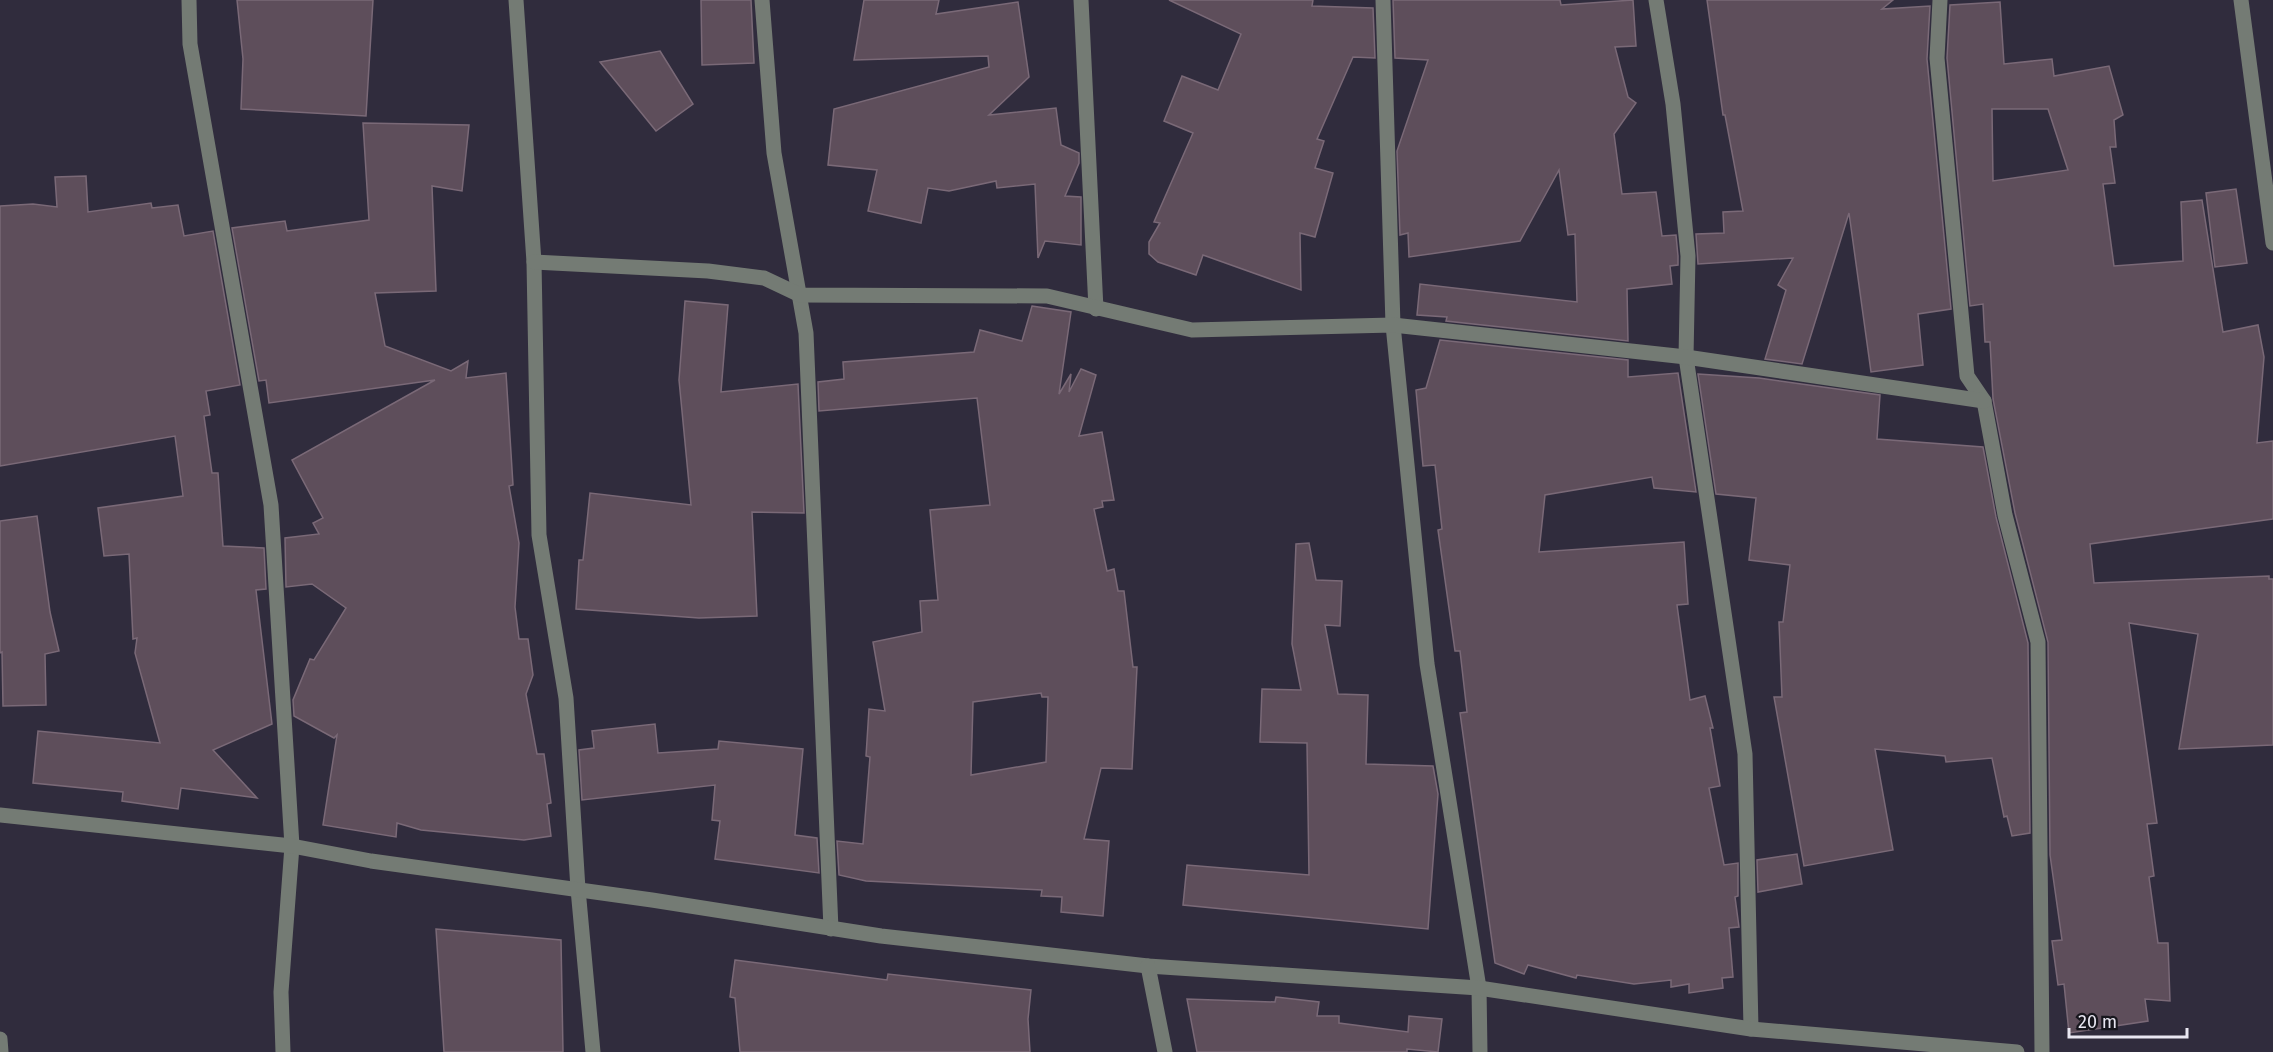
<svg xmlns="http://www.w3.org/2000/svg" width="2273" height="1052" viewBox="0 0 2273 1052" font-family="'Fira Sans',sans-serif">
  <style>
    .building { fill: #5e4e5b; stroke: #7a6977; stroke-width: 1.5; fill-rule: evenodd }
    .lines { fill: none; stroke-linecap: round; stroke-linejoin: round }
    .minor { stroke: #747b74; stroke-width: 15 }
  </style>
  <rect width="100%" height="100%" fill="#302c3d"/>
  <g class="building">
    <path d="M 237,0 L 373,0 L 366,116 L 241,109 L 243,59 Z"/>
    <path d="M 701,0 L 751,0 L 754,63 L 702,65 Z"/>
    <path d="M 864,0 L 939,0 L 936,14 L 1018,2 L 1029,77 L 989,115 L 1056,108 L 1061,145 L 1079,153 L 1079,163 L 1065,196 L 1081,197 L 1081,245 L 1045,241 L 1038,258 L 1035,184 L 997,188 L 996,181 L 949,191 L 928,188 L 921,223 L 868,211 L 877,170 L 828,165 L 834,109 L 989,67 L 988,56 L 854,60 Z"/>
    <path d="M 1169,0 L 1313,0 L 1312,6 L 1373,8 L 1375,58 L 1353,57 L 1317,139 L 1324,141 L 1315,168 L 1333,173 L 1315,237 L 1300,233 L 1301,290 L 1203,255 L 1196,275 L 1158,262 L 1149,254 L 1149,242 L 1160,223 L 1154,222 L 1193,133 L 1164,121 L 1182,76 L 1218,90 L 1241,34 Z"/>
    <path d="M 1393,0 L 1560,0 L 1561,5 L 1633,0 L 1636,46 L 1615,47 L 1628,97 L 1636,103 L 1614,134 L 1622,194 L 1656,192 L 1662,236 L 1676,235 L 1678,256 L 1678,265 L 1670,266 L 1672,284 L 1627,289 L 1628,341 L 1446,321 L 1447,317 L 1417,315 L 1420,284 L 1577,302 L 1575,234 L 1568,235 L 1559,170 L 1520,241 L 1409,257 L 1408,233 L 1400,235 L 1397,151 L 1428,60 L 1395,58 Z"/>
    <path d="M 1707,0 L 1893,0 L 1882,9 L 1930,6 L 1927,59 L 1951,309 L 1918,314 L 1923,365 L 1871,372 L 1849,213 L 1802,364 L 1765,359 L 1786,290 L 1778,285 L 1793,258 L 1698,264 L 1696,234 L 1724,233 L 1723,212 L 1743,211 L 1725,115 L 1723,115 Z"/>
    <path d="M 2000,2 L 2004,64 L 2052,59 L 2054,76 L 2109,66 L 2123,115 L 2114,120 L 2116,147 L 2110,147 L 2115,183 L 2103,184 L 2114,266 L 2183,261 L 2181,202 L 2202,200 L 2223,332 L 2258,325 L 2264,357 L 2257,443 L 2273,441 L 2273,519 L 2090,544 L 2094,583 L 2269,576 L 2269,579 L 2273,579 L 2273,745 L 2179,749 L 2198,634 L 2129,623 L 2157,823 L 2147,824 L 2154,876 L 2149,877 L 2158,943 L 2168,943 L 2170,1001 L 2145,999 L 2148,1021 L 2069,1033 L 2064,984 L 2058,985 L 2052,941 L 2062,940 L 2050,855 L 2048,642 L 2015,513 L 1993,399 L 1990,342 L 1985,342 L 1983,304 L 1970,306 L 1947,58 L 1950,5 ZM 1992,109 L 2048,109 L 2068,170 L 1993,181 Z"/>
    <path d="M 660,51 L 693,104 L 656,131 L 600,62 Z"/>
    <path d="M 363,123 L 469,125 L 462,191 L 432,186 L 436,291 L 375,293 L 385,346 L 451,371 L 468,361 L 466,378 L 506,373 L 513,485 L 509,486 L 519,543 L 515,607 L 519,639 L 528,639 L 533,675 L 526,694 L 537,754 L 544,754 L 551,803 L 547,804 L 551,836 L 524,840 L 421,830 L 397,823 L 396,837 L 323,825 L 337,735 L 334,738 L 294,716 L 293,700 L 310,659 L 314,660 L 346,608 L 312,584 L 286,587 L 285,538 L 319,534 L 313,523 L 323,518 L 292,460 L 435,380 L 269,403 L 266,380 L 259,381 L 232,228 L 285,221 L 287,231 L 369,220 Z"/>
    <path d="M 86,176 L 88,212 L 151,203 L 152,208 L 178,205 L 184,236 L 213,231 L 240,385 L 206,391 L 210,415 L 204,416 L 212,473 L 218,473 L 223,546 L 264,548 L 266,589 L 256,590 L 272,724 L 213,750 L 257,798 L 181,788 L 178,809 L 122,801 L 123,792 L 33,783 L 38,731 L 160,743 L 135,653 L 137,638 L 133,639 L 129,554 L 104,556 L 98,508 L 183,496 L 175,436 L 0,466 L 0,206 L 33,204 L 57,207 L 55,177 Z"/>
    <path d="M 2236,189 L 2247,263 L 2215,267 L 2206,193 Z"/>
    <path d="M 685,301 L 728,305 L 721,392 L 798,384 L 804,513 L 752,512 L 757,616 L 699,618 L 576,609 L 579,560 L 583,560 L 590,493 L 691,505 L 679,380 Z"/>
    <path d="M 1032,306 L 1071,312 L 1059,394 L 1071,374 L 1069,392 L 1081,369 L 1096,375 L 1079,436 L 1102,432 L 1114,500 L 1102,501 L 1103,507 L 1094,509 L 1107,571 L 1114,569 L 1118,591 L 1124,591 L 1133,667 L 1137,667 L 1132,769 L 1101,768 L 1084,839 L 1109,841 L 1103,916 L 1061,912 L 1062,897 L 1041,896 L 1042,890 L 866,881 L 839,875 L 837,841 L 863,844 L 870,757 L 866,756 L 869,709 L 885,711 L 873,642 L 922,632 L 920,601 L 938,600 L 930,510 L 990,505 L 977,398 L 819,411 L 818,382 L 844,379 L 843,362 L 974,352 L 980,330 L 1022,341 ZM 1041,693 L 1042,697 L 1048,697 L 1046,762 L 971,775 L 973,702 Z"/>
    <path d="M 1440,340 L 1628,360 L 1628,377 L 1678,373 L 1696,492 L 1654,488 L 1652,477 L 1545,495 L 1539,552 L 1684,542 L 1688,604 L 1677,605 L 1690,700 L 1705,696 L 1713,728 L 1710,728 L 1720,786 L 1709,788 L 1724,865 L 1738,863 L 1738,896 L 1735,897 L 1739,927 L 1729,928 L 1733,977 L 1722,978 L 1723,988 L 1689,993 L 1689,984 L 1671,987 L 1671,980 L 1634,984 L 1577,975 L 1576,978 L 1528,965 L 1524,974 L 1495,963 L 1460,713 L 1467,712 L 1460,651 L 1455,651 L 1438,530 L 1442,529 L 1435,465 L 1423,466 L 1416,390 L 1426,388 Z"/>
    <path d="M 1698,374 L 1759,378 L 1880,395 L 1877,439 L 1983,447 L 1996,517 L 2028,643 L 2030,833 L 2012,836 L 2007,816 L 2004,817 L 1992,758 L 1946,762 L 1945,756 L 1875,749 L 1893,850 L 1804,866 L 1774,697 L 1782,697 L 1779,622 L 1783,622 L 1790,565 L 1749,560 L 1756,498 L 1716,494 Z"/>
    <path d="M 37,516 L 50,612 L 59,651 L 45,654 L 46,705 L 3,706 L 2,652 L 0,653 L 0,521 Z"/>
    <path d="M 1309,543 L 1316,580 L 1342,581 L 1340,626 L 1325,625 L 1338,694 L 1368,695 L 1366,764 L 1433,766 L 1438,794 L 1428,929 L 1183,905 L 1187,865 L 1309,875 L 1307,743 L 1260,742 L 1262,689 L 1301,690 L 1292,644 L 1296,544 Z"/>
    <path d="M 655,724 L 658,753 L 718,749 L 719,741 L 803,749 L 795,835 L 817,838 L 819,873 L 715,859 L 720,821 L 712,820 L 715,785 L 582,800 L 579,750 L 594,748 L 592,731 Z"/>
    <path d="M 1797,854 L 1802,884 L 1758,892 L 1757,860 Z"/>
    <path d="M 436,929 L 561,940 L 563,1052 L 444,1052 Z"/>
    <path d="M 735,960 L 887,980 L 888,974 L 1031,990 L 1028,1019 L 1030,1052 L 740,1052 L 735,998 L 730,997 Z"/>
    <path d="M 1276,997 L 1319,1002 L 1317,1016 L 1339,1016 L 1339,1023 L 1408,1032 L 1409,1016 L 1442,1019 L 1438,1052 L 1407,1049 L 1407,1052 L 1197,1052 L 1187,999 L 1275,1002 Z"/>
  </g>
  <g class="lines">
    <g class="minor">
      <path d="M 189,0 L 190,44 L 271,505 L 292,846 L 281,992 L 283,1052"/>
      <path d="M 516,0 L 534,262 L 539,535 L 566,698 L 578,889 L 593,1052"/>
      <path d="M 762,0 L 774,153 L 806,333 L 831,929"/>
      <path d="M 1081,0 L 1096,309"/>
      <path d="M 1383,0 L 1393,325 L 1427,664 L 1479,988 L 1480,1052"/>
      <path d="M 1656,0 L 1673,104 L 1688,256 L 1686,357 L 1745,754 L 1751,1029"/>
      <path d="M 1940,0 L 1937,58 L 1967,376 L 1984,401 L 2005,515 L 2038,642 L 2042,1052"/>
      <path d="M 2241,0 L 2273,243"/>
      <path d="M 534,262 L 708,271 L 764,278 L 800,295 L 1047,296 L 1192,330 L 1393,325 L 1686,357 L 1984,401"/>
      <path d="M 0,815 L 292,846 L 371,861 L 652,900 L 881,936 L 1148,966 L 1479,988 L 1751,1029 L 2017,1052"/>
      <path d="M 1148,966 L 1165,1052"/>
      <path d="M 0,1039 L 1,1052"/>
    </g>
  </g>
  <path d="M2069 1028v9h118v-9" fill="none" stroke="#e9e7f2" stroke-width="3"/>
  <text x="2078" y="1028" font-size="18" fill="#e9e7f2" stroke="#17161d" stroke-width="4.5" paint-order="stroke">20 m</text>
</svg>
